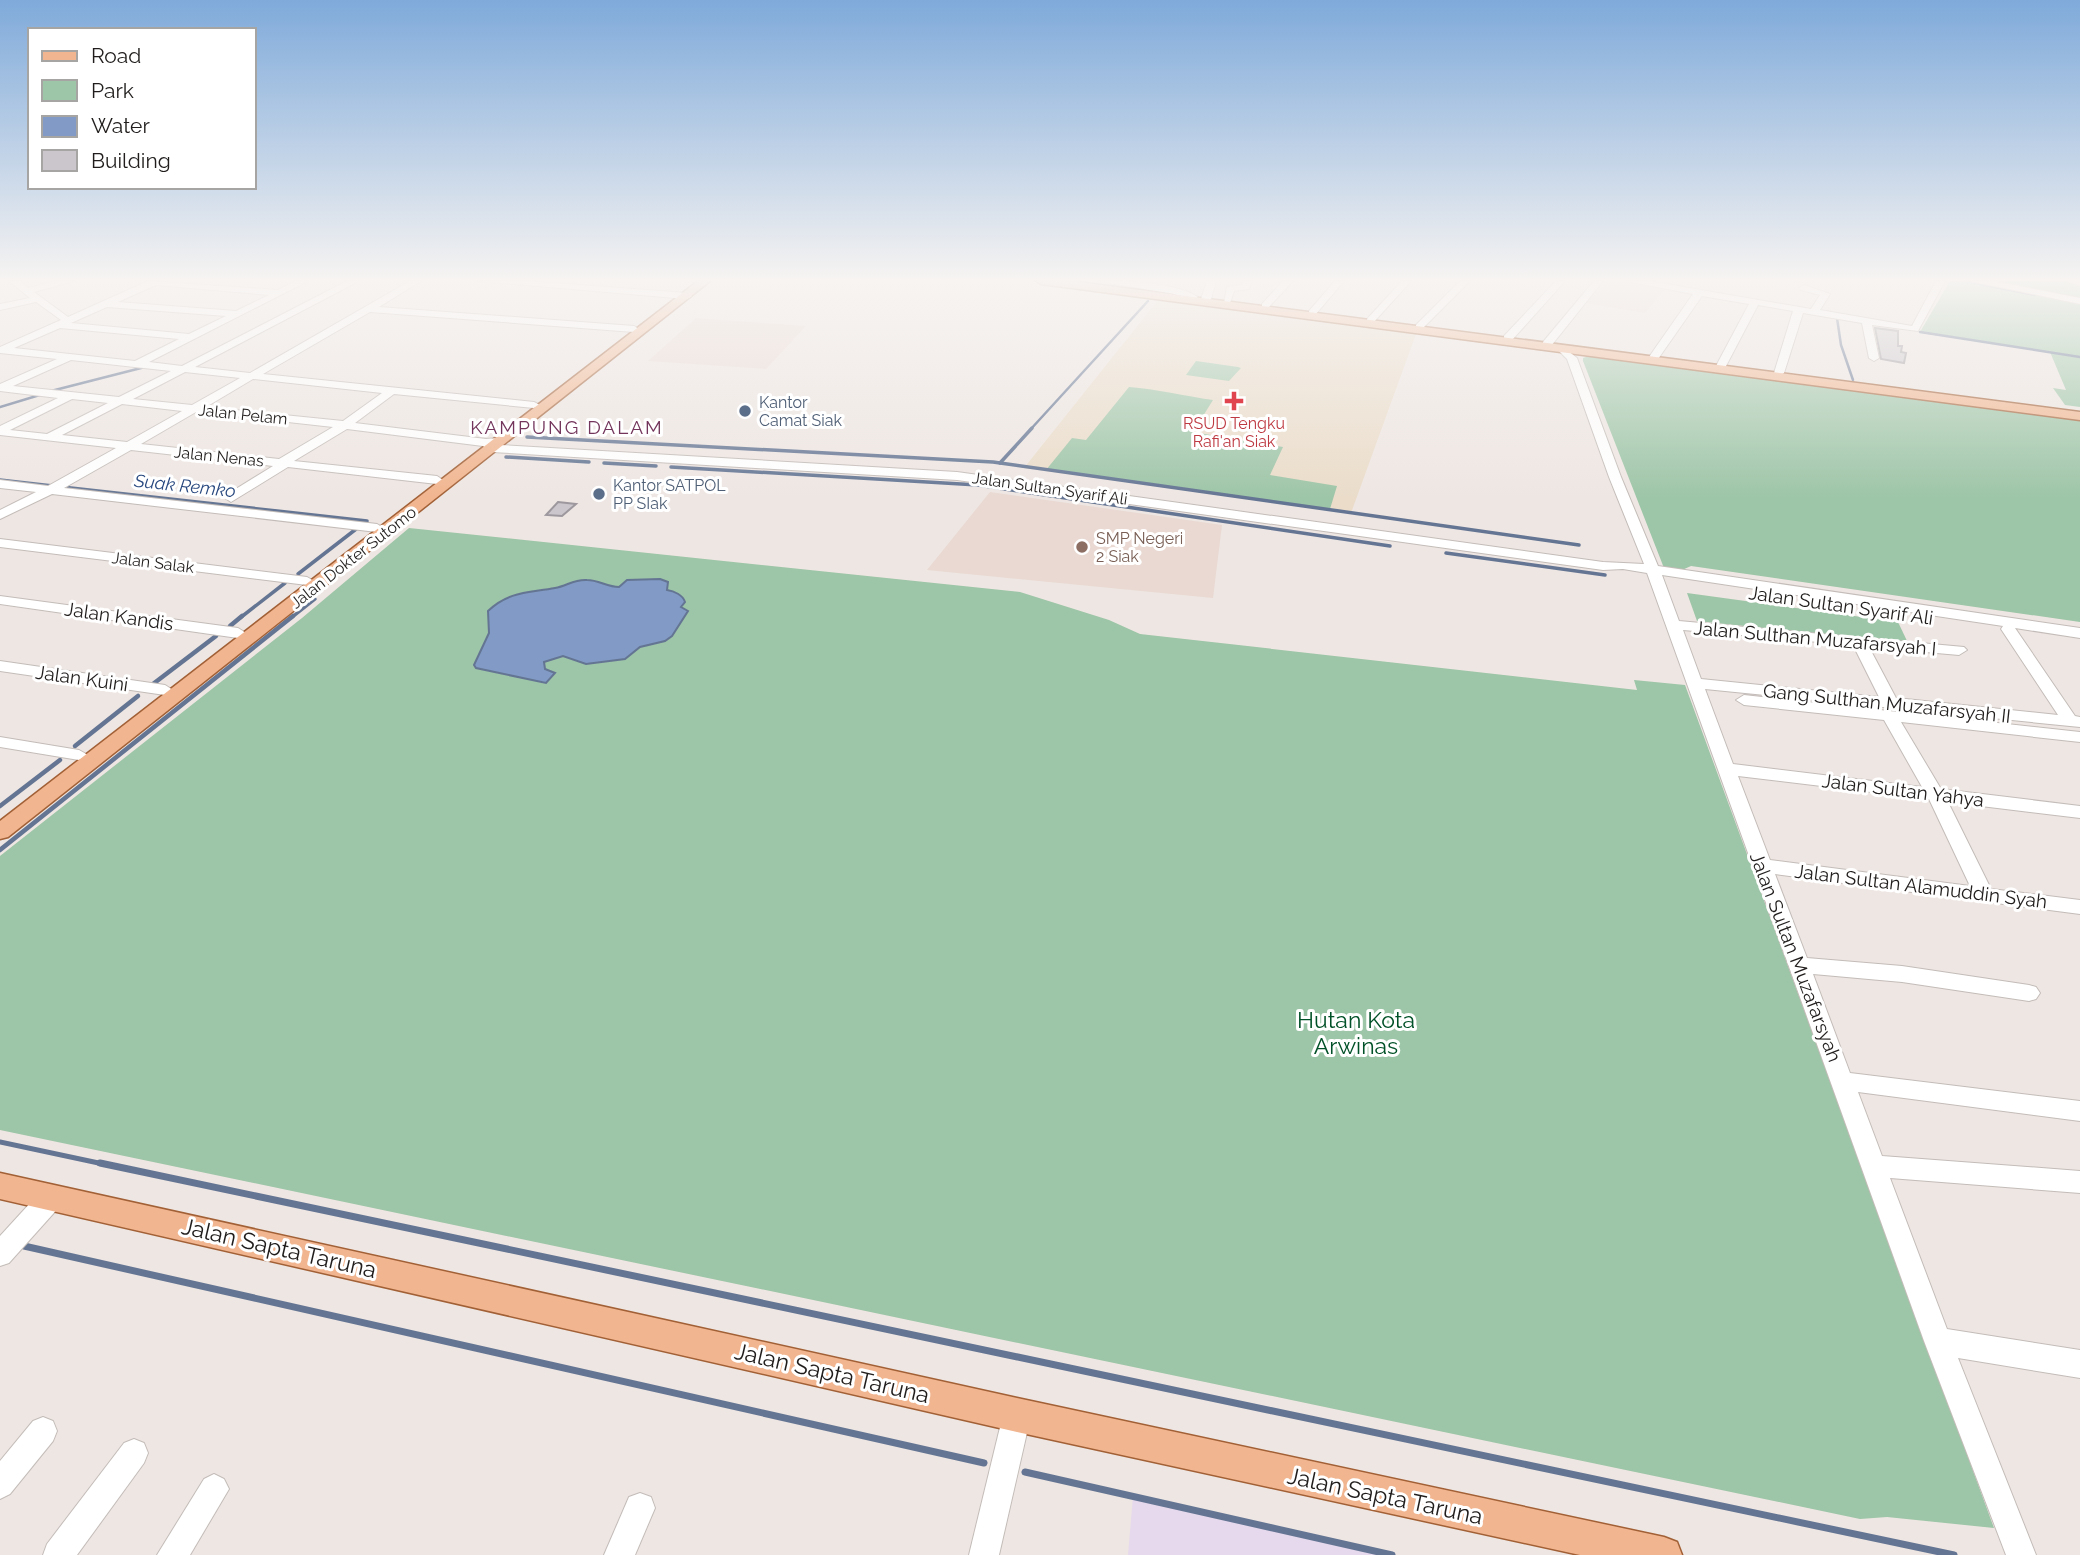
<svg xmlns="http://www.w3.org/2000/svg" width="2080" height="1555" viewBox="0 0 2080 1555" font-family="Raleway,sans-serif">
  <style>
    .commercial { fill: #e6d9ed }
    .built { fill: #e9d9d2 }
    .medical { fill: #eadcc9 }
    .green { fill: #9dc5a7 }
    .water { fill: #819bc6; stroke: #647593; stroke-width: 2 }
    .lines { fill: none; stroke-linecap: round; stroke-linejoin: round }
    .stream-far4 { stroke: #647593; stroke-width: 2.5 }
    .stream-far3 { stroke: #647593; stroke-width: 3.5 }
    .stream-far2 { stroke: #647593; stroke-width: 4.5 }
    .stream-far1 { stroke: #647593; stroke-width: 5 }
    .stream { stroke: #647593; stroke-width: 7 }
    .building { fill: #cbc6cc; stroke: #9d989e; stroke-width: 2 }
    .minor-casing { stroke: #c3bcb8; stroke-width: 2 }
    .major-casing { stroke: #a26036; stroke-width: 3 }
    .minor { fill: #fff; fill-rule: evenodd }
    .major { fill: #f1b58f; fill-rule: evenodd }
    .health-dot { fill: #e0444e; stroke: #fff; stroke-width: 2.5 }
    .service-dot { fill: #5c6f8a; stroke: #fff; stroke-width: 2.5 }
    .education-dot { fill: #8d6e63; stroke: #fff; stroke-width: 2.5 }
    .labels { text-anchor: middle; stroke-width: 6; stroke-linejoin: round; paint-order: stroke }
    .far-service-label { font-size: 16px; fill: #4e5e75; stroke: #fff; text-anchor: start }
    .far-street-label { font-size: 16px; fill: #201d1c; stroke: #fff }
    .far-health-label { font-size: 16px; fill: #be3a42; stroke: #fff }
    .far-education-label { font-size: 16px; fill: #785e54; stroke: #fff; text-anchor: start }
    .far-water-label { font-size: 18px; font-style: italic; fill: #28487f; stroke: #fff }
    .far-quarter-label { font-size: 19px; letter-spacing: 2px; fill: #73355b; stroke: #fff }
    .street-label { font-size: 19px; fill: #201d1c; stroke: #fff }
    .near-park-label { font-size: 23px; fill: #005127; stroke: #fff }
    .near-street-label { font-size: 23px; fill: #201d1c; stroke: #fff }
  </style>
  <rect width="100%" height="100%" fill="#eee6e2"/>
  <path class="commercial" d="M 1133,1496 L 1392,1555 L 1128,1555 Z"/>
  <g class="built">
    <path d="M 1608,281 L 1618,281 L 1665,289 L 1645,313 L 1586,303 Z"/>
    <path d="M 696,318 L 806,326 L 766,369 L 648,361 Z"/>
    <path d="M 990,492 L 1222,525 L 1213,598 L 927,570 Z"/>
  </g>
  <path class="medical" d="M 1158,300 L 1416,334 L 1351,513 L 1024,468 Z"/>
  <g class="green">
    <path d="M 1950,281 L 1964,281 L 2080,303 L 2080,407 L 2065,405 L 2053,388 L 2066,390 L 2050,352 L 1920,332 Z"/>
    <path d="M 1983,281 L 2067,281 L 2080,286 L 2080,299 Z"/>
    <path d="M 1589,356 L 2080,418 L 2080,622 L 1691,566 L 1682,570 L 1664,568 L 1583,361 L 1583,358 Z"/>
    <path d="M 1196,361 L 1238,367 L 1241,368 L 1229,381 L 1186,375 Z"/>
    <path d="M 1129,387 C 1156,389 1185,396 1213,400 L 1193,432 L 1283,447 L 1270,475 L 1337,486 L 1330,509 L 1046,470 L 1072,438 L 1086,440 Z"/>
    <path d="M 409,528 L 1020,592 L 1109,620 L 1140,634 L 1637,690 L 1634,680 L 1685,685 L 1994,1528 L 1887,1517 L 1860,1519 L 0,1130 L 0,856 L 302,618 Z"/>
    <path d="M 1687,593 L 1898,622 L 1908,643 L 1697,621 Z"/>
  </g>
  <path class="water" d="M 660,579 L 668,582 L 667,590 C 674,591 683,595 685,602 L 681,607 L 688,611 L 672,636 L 665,641 L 640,647 L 625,659 L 586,664 L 563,656 L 544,662 L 545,669 L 555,673 L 546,683 L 476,668 L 474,665 L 489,633 L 488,611 C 509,591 529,593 555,588 C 567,586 574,579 587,580 C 599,580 607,587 619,587 L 627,580 Z"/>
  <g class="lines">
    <g class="stream-far4">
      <path d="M 1964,281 L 2035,295"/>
      <path d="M 1837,318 L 1841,345 L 1853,380"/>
      <path d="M 1920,332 L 2080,357"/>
      <path d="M 51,391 L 145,367"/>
      <path d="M 0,407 L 43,394"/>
      <path d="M 1030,430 L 1148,301"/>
    </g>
    <g class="stream-far3">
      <path d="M 527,437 L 993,462 L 1579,545"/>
      <path d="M 506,457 L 589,462"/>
      <path d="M 604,463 L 656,466"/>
      <path d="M 1000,463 L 1032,428"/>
      <path d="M 671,467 L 978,485 L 1390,546"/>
      <path d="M 0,480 L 53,486"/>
      <path d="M 62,487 L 367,521"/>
      <path d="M 1446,553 L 1605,575"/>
      <path d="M 298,574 L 360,526"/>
      <path d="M 240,618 L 285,583"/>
      <path d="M 291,618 L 315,599"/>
    </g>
    <g class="stream-far2">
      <path d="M 230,626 L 242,616"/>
      <path d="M 153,684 L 216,636"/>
      <path d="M 75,746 L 138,696"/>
      <path d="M 0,806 L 60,760"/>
      <path d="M 0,850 L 293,616"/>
    </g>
    <path class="stream-far1" d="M 0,1142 L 108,1165"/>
    <g class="stream">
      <path d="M 100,1163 L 1954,1555"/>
      <path d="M 24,1246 L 984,1463"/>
      <path d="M 1025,1472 L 1392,1555"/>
    </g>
  </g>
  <g class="building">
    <path d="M 1875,328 L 1898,331 L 1898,346 L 1902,346 L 1901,352 L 1906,353 L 1904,363 L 1881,359 Z"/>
    <path d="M 558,502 L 576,504 L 562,516 L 546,515 Z"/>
  </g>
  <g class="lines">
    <defs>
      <g id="minor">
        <path d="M 9,281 L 20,281 L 28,288 L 56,281 L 74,281 L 34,292 L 68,317 L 148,281 L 278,290 L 296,281 L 308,281 L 149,362 L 182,366 L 347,281 L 359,281 L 195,367 L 250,373 L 410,281 L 421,281 L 379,307 L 634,326 L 639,329 L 634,332 L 370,312 L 263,374 L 534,402 L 540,405 L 534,408 L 394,394 L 355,423 L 486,439 L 498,438 L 504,442 L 500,445 L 957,472 L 1603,562 L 1644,564 L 1609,477 L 1567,359 L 1557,349 L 1562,346 L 1577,358 L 1621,477 L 1658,566 L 2080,628 L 2080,638 L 2015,628 L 2075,716 L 2080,717 L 2080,727 L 1705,689 L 1733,764 L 1922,787 L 1884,720 L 1744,705 L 1736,700 L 1744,695 L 2080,732 L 2080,742 L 1901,722 L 1941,789 L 2080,806 L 2080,818 L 1948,802 L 1991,889 L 2080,900 L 2080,914 L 1775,874 L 1807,958 L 1902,966 L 2029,985 L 2036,987 L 2040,993 L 2036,999 L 2029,1001 L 1902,982 L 1813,974 L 1850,1073 L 2080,1101 L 2080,1121 L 1858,1092 L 1882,1156 L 2080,1171 L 2080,1193 L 1890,1178 L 1947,1329 L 2080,1350 L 2080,1378 L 1958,1358 L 2036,1555 L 2006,1555 L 1924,1341 L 1647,573 L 1623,569 L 1603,570 L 957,480 L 492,452 L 483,446 L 347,429 L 294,461 L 437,476 L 443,480 L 437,484 L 288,467 L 231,502 L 225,498 L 226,495 L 273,466 L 131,450 L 64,488 L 377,524 L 384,528 L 377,532 L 52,494 L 0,519 L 0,510 L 36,492 L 0,488 L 0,480 L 48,486 L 116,448 L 0,435 L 0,426 L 58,398 L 0,391 L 0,384 L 57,359 L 0,353 L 0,347 L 61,320 L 36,302 L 0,310 L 0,304 L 30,298 ZM 156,285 L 269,295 L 236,311 L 118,302 ZM 107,307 L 226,316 L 189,334 L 71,323 ZM 60,328 L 179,339 L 135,361 L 14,348 ZM 71,360 L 171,371 L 119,397 L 13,386 ZM 185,372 L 240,378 L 192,405 L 133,399 ZM 253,379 L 382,393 L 343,421 L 206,407 ZM 72,399 L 108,403 L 47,434 L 10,430 ZM 122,404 L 182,411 L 127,442 L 62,435 ZM 196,412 L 333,427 L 279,459 L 141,444 ZM 1662,575 L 2003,626 L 2001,629 L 2058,715 L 1896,698 L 1869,647 L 1959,655 L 1967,650 L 1964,647 L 1679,621 ZM 1683,630 L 1853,645 L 1879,697 L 1701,679 ZM 1738,776 L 1929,799 L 1970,886 L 1770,860 Z"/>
        <path d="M 478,281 L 526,281 L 687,293 L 692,296 L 687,299 Z"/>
        <path d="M 1098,281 C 1126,281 1175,282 1198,297 L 1193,300 L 1174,294 Z"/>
        <path d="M 1207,281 L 1216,281 L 1211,299 L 1206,302 L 1201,299 Z"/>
        <path d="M 1243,281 L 1252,281 L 1249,289 L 1234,291 L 1230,303 L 1224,303 L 1227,287 L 1242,285 Z"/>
        <path d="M 1283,281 L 1293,281 L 1268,308 L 1262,308 L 1262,304 Z"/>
        <path d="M 1335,281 L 1344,281 L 1315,315 L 1309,315 L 1309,311 Z"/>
        <path d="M 1402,281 L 1411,281 L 1373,323 L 1367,323 L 1367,319 Z"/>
        <path d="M 1460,281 L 1470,281 L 1422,329 L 1416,329 L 1416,325 Z"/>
        <path d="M 1556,281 L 1565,281 L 1512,340 L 1504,340 L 1504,336 Z"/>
        <path d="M 1594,281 L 1603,281 L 1551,346 L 1543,346 L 1543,342 Z"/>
        <path d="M 1626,281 L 1649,281 L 1811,309 L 1820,295 L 1801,290 L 1799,288 L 1804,285 L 1830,294 L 1820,310 L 1912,326 L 1936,281 L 1945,281 L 1918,331 L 1872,325 L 1879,358 L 1874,361 L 1869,358 L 1862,323 L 1803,313 L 1784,373 L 1779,376 L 1774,373 L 1793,311 L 1758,305 L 1726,366 L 1721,369 L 1716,366 L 1749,304 L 1702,296 L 1658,359 L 1654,360 L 1649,357 L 1693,294 Z"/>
        <path d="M 1971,281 L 1992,281 L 2080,298 L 2080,304 Z"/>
        <path d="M 0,539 L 307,577 L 314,581 L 307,585 L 0,547 Z"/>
        <path d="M 0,596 L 238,628 L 246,633 L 238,638 L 0,604 Z"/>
        <path d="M 0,661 L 165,685 L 173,690 L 165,695 L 0,671 Z"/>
        <path d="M 0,737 L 79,750 L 88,755 L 79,760 L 0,747 Z"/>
        <path d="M 52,1186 L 61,1189 L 64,1197 L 61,1205 L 9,1263 L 0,1266 L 0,1236 L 43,1189 Z"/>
        <path d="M 1017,1401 L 1027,1405 L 1031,1415 L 999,1555 L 969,1555 L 1003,1415 L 1007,1405 Z"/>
        <path d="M 43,1417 L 53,1421 L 57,1431 L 53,1441 L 10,1494 L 0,1499 L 0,1461 L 33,1421 Z"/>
        <path d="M 134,1439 L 144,1443 L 148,1453 L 144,1463 L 77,1555 L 43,1555 L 47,1544 L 124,1443 Z"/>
        <path d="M 214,1474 L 224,1479 L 229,1489 L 190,1555 L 157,1555 L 204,1479 Z"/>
        <path d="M 640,1493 L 651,1497 L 655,1508 L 635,1555 L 604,1555 L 629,1497 Z"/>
      </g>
      <g id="major">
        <path d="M 698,281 L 710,281 L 8,837 L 0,839 L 0,821 Z"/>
        <path d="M 1036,281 L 1070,281 L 2080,412 L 2080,420 L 1041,284 Z"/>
        <path d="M 0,1173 L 1017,1398 L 1664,1537 L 1677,1542 L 1682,1555 L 1580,1555 L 1017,1432 L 0,1199 Z"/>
      </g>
    </defs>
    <use href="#minor" class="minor-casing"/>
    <use href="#major" class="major-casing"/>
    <use href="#minor" class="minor"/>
    <use href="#major" class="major"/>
  </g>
  <linearGradient id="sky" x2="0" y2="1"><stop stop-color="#7faada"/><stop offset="0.56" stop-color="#f7f4f2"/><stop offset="1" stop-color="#f7f4f2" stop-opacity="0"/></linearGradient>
  <rect width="2080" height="499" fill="url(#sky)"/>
  <path class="health-dot" d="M1230.5 390.5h7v7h7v7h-7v7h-7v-7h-7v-7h7z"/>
  <g class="service-dot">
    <circle cx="745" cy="411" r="7"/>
    <circle cx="599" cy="494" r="7"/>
  </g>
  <circle class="education-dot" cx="1082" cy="547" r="7"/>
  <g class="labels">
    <g class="far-service-label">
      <text x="759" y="408">Kantor<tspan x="759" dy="18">Camat Siak</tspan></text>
      <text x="613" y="491">Kantor SATPOL<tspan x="613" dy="18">PP SIak</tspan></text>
    </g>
    <g class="far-street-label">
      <text transform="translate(243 414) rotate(6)" y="6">Jalan Pelam</text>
      <text transform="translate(219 456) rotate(6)" y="6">Jalan Nenas</text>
      <text transform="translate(1050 488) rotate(8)" y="6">Jalan Sultan Syarif Ali</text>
      <text transform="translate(353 557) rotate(-38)" y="6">Jalan Dokter Sutomo</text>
      <text transform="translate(153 562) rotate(7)" y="6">Jalan Salak</text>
    </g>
    <g class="far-health-label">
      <text x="1234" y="429">RSUD Tengku<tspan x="1234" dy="18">Rafi'an Siak</tspan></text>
    </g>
    <g class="far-education-label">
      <text x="1096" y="544">SMP Negeri<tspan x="1096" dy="18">2 Siak</tspan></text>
    </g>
    <g class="far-water-label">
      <text transform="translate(185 486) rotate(6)" y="6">Suak Remko</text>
    </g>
    <g class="far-quarter-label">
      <text x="567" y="434">KAMPUNG DALAM</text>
    </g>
    <g class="street-label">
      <text transform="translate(1841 605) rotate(8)" y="7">Jalan Sultan Syarif Ali</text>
      <text transform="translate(119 616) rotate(8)" y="7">Jalan Kandis</text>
      <text transform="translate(1815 638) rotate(5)" y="7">Jalan Sulthan Muzafarsyah I</text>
      <text transform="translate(82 678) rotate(8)" y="7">Jalan Kuini</text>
      <text transform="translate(1887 703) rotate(6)" y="7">Gang Sulthan Muzafarsyah II</text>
      <text transform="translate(1903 790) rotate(7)" y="7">Jalan Sultan Yahya</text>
      <text transform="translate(1921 886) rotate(7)" y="7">Jalan Sultan Alamuddin Syah</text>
      <text transform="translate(1796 957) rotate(69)" y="7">Jalan Sultan Muzafarsyah</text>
    </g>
    <g class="near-park-label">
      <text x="1356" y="1028">Hutan Kota<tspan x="1356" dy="26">Arwinas</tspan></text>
    </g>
    <g class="near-street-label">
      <text transform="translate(279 1248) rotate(13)" y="8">Jalan Sapta Taruna</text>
      <text transform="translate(832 1373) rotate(13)" y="8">Jalan Sapta Taruna</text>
      <text transform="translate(1385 1496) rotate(12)" y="8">Jalan Sapta Taruna</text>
    </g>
  </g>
  <rect x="28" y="28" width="228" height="161" fill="#ffffff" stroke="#a6a5a4" stroke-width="2"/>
  <rect x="42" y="51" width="35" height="10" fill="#f1b58f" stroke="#a6a5a4" stroke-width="2"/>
  <text x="91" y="63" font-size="21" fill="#201d1c">Road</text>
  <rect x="42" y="80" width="35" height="21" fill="#9dc5a7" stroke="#a6a5a4" stroke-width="2"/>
  <text x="91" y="98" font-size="21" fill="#201d1c">Park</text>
  <rect x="42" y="116" width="35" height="21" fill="#819bc6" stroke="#a6a5a4" stroke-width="2"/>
  <text x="91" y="133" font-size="21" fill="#201d1c">Water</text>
  <rect x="42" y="150" width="35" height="21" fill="#cbc6cc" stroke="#a6a5a4" stroke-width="2"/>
  <text x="91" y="168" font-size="21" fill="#201d1c">Building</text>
</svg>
